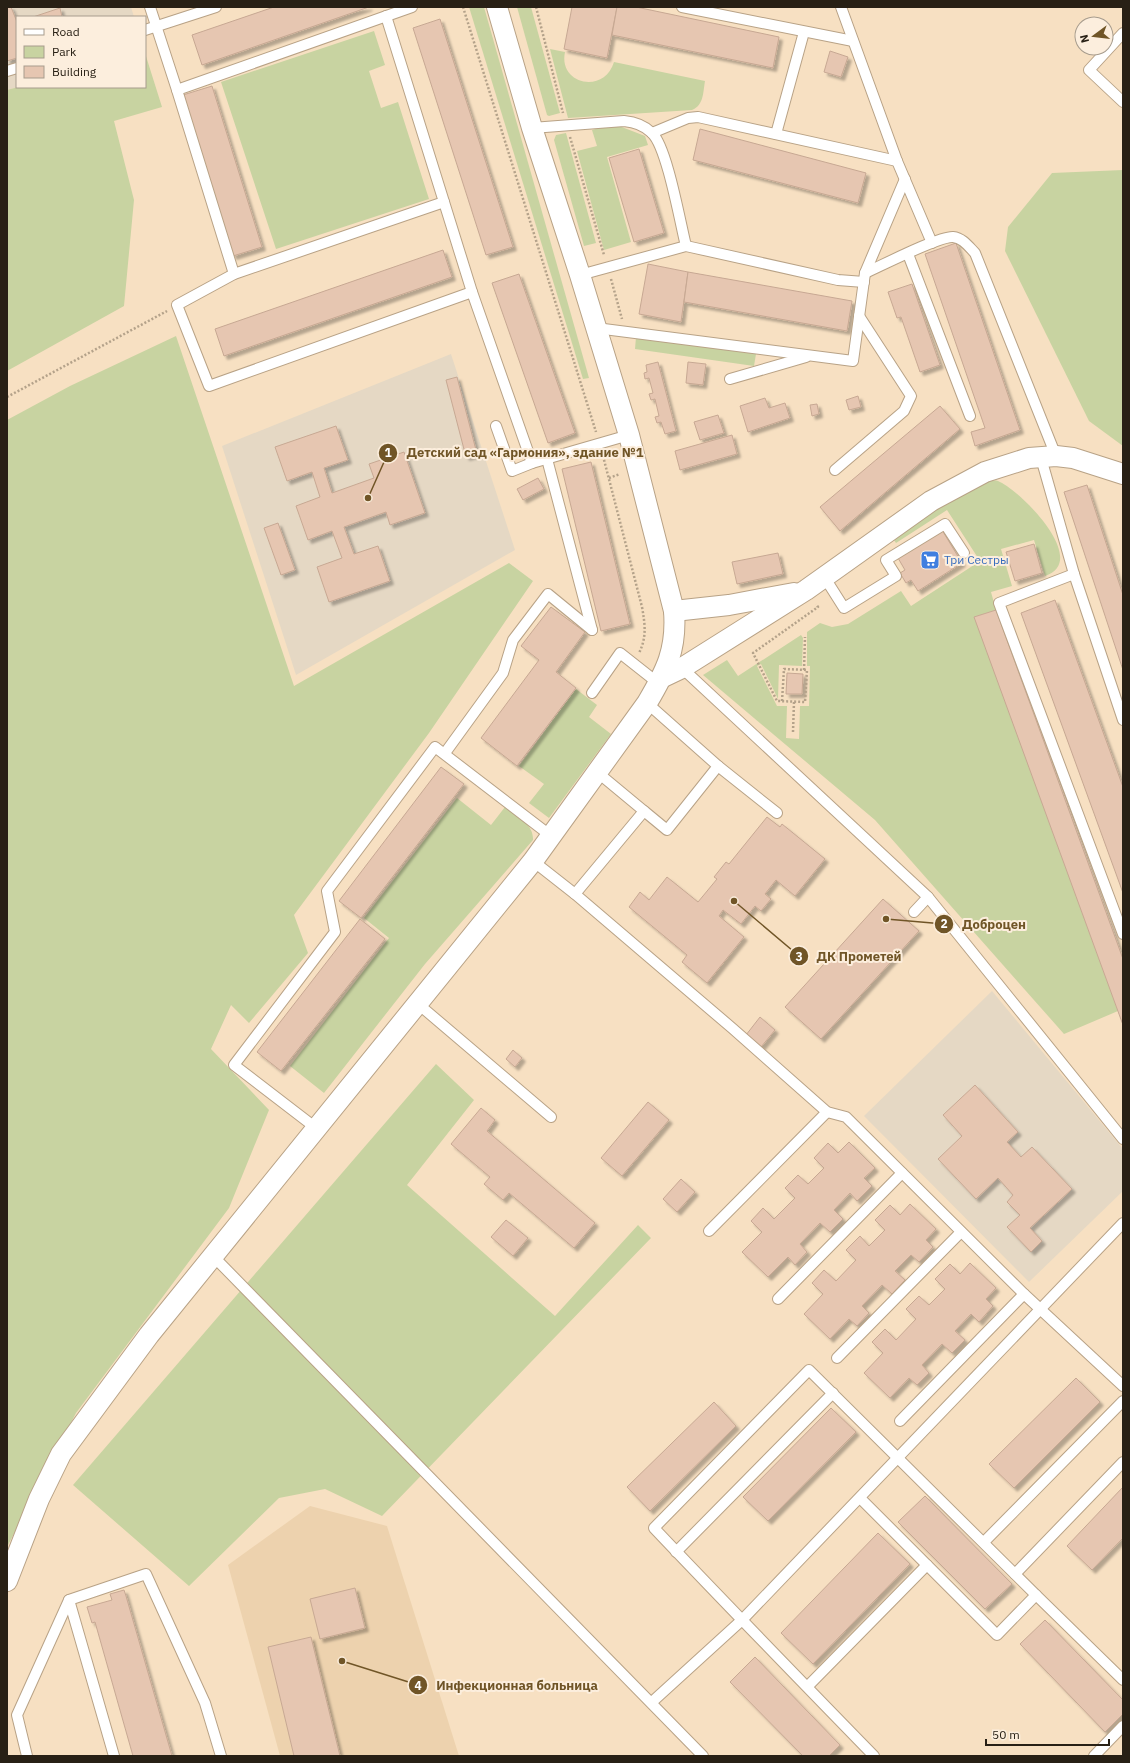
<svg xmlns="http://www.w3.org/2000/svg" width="1130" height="1763" viewBox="0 0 1130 1763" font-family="'IBM Plex Sans',sans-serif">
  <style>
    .built { fill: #edd2ae }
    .education { fill: #e5d8c4 }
    .green { fill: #c8d3a1 }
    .building { fill: #e6c6b1; stroke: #c7a893; filter: url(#shadow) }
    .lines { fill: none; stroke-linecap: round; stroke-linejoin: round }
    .service-casing { stroke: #b8a286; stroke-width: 12 }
    .minor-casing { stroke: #b8a286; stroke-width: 22 }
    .path { stroke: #b4a28a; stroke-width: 2.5; stroke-dasharray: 2 2; stroke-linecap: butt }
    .service { stroke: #fff; stroke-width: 10 }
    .minor { stroke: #fff; stroke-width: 20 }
    .labels { text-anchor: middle; stroke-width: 4; stroke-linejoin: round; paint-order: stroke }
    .shop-label { font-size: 12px; fill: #366cbe; stroke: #fceedd; text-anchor: start }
    .leader { fill: none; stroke: #705527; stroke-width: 1.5 }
    .callout-dot { fill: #705527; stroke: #fceedd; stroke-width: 1.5 }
    .mark-label { font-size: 12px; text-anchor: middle; font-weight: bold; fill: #fff }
    .callout-label { font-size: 13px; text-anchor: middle; font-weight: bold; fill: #705527; stroke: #fceedd; stroke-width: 4; stroke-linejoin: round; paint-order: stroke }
  </style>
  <defs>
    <filter id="shadow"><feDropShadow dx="3.5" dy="3.5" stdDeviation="1" flood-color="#0004"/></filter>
  </defs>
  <rect width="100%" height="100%" fill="#f7e0c2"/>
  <path class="built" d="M 310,1506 L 387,1526 L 459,1756 L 280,1756 L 228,1565 Z"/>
  <g class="education">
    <path d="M 7,7 L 131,7 L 134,17 L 17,17 L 18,87 L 7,90 Z"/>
    <path d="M 451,354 L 515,550 L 296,675 L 222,446 Z"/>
    <path d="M 992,991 L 1123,1149 L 1123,1191 L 1029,1282 L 864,1116 Z"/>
  </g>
  <g class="green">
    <path d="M 469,7 L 484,7 L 589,378 L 583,379 Z"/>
    <path d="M 517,7 L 531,7 L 560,113 L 549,116 L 547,115 Z"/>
    <path d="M 374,31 L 385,65 L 369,71 L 381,108 L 398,102 L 429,199 L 276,249 L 221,82 Z"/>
    <path d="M 550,49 L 565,52 C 558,84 604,95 614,62 L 705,81 C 703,92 704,105 692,110 L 568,118 Z"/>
    <path d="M 145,53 L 162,107 L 114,121 L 134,200 L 124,306 L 7,371 L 7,90 L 18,87 L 145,87 Z"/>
    <path d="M 614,124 L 645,136 L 648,145 L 607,157 L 631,242 L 604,250 L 577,151 L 597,146 L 592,130 Z"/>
    <path d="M 566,133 L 596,243 L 584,246 L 554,140 L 556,135 Z"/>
    <path d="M 1123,170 L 1123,446 L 1089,421 L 1005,251 L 1008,227 L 1052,173 Z"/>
    <path d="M 176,336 L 294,686 L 509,563 L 533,581 L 429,733 L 294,915 L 308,953 L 249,1023 L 231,1005 L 211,1049 L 269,1110 L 229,1208 L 76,1413 L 7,1547 L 7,420 L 70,386 Z"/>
    <path d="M 636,337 L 756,354 L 754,366 L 635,349 Z"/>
    <path d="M 986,481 C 989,481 995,480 998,481 C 1020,490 1091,561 1045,576 L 1034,540 L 1001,549 L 1012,586 L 991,592 L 996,610 L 975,617 L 1118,1011 L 1064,1034 L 875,820 L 703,675 L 727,660 L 738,676 L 801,635 L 803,638 L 802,666 L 779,665 L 778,699 L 761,664 L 757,666 L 777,706 L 787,706 L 786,738 L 799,739 L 800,706 L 809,706 L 810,666 L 807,666 L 807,632 L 820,623 L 832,627 L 848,624 L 901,591 L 911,606 L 980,561 L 947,510 L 896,543 L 892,537 L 936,507 Z"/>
    <path d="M 576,689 L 597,705 L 589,717 L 611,734 L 549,818 L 529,803 L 544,784 L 519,766 Z"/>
    <path d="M 457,798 L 491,825 L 505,807 C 517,816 534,824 533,840 L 425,964 L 324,1093 L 290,1066 L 389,938 L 364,918 Z"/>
    <path d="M 436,1064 L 474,1100 L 407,1185 L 555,1316 L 638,1225 L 651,1238 L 382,1516 L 325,1489 L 279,1498 L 189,1586 L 73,1485 Z"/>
  </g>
  <g class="building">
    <path d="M 7,7 L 11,7 L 17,22 L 17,58 L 7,61 Z"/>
    <path d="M 274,7 L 369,7 L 202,65 L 192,35 Z"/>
    <path d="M 572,7 L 617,7 L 607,58 L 564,49 Z"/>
    <path d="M 617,7 L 636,7 L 779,37 L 773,68 L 612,35 Z"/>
    <path d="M 60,8 L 62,17 L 33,17 Z"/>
    <path d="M 440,19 L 513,247 L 486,255 L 413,28 Z"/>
    <path d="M 830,51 L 848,57 L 841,77 L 824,72 Z"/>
    <path d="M 212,86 L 262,247 L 233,256 L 183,95 Z"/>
    <path d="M 700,129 L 866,173 L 858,203 L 693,160 Z"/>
    <path d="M 639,149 L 664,233 L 634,242 L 609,158 Z"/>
    <path d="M 956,243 L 1020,430 L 975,446 L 971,432 L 985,428 L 925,254 Z"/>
    <path d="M 443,250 L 452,277 L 224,356 L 215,329 Z"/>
    <path d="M 648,264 L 688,272 L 681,322 L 639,314 Z"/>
    <path d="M 688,272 L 852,301 L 847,331 L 684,302 Z"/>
    <path d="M 519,274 L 575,433 L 548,443 L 492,283 Z"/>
    <path d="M 912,284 L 940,365 L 920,372 L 901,317 L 897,318 L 888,292 Z"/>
    <path d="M 658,362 L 676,431 L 665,434 L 661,422 L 657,423 L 655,417 L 659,416 L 655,399 L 651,400 L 649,394 L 653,393 L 649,378 L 645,379 L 644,373 L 647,372 L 646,365 Z"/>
    <path d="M 688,362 L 706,364 L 703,385 L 686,383 Z"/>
    <path d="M 457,377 L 477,454 L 466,457 L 446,380 Z"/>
    <path d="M 858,396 L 861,407 L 849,410 L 846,400 Z"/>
    <path d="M 765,398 L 769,408 L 785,403 L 790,418 L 748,432 L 740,406 Z"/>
    <path d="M 817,404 L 819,414 L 812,416 L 810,405 Z"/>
    <path d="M 940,406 L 960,429 L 840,531 L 820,507 Z"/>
    <path d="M 718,415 L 724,433 L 700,440 L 694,422 Z"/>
    <path d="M 336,426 L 348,460 L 324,468 L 332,493 L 374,478 L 369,464 L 404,452 L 425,513 L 390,525 L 386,512 L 344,527 L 354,554 L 378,546 L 390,581 L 329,602 L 317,567 L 342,558 L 332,531 L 308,540 L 296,506 L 320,497 L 312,472 L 287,481 L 275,447 Z"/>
    <path d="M 732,435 L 737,454 L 680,470 L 675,451 Z"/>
    <path d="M 591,462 L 630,624 L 601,631 L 562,469 Z"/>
    <path d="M 538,478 L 544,489 L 523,500 L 517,489 Z"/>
    <path d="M 1087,485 L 1123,595 L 1123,670 L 1064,492 Z"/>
    <path d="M 278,523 L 295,570 L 281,575 L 264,528 Z"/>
    <path d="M 942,530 L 962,563 L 918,591 L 911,580 L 906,583 L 900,573 L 905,570 L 898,558 Z"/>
    <path d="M 1034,544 L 1042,573 L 1015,581 L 1006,552 Z"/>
    <path d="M 778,553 L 783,574 L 737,584 L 732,562 Z"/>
    <path d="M 1055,600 L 1123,787 L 1123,893 L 1021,613 Z"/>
    <path d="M 551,607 L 585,632 L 556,672 L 576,688 L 517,766 L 481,738 L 539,660 L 521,646 Z"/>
    <path d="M 996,610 L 1123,959 L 1123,1025 L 974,617 Z"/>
    <path d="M 787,673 L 803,674 L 802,694 L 786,694 Z"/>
    <path d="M 441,767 L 464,784 L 361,918 L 339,901 Z"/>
    <path d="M 767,817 L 780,827 L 782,824 L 825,859 L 795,896 L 776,880 L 765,894 L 771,899 L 761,911 L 755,906 L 741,924 L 723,910 L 719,916 L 744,937 L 707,983 L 682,962 L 687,955 L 629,907 L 640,892 L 649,900 L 667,877 L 698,902 L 717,879 L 714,877 L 726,862 L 729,864 Z"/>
    <path d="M 883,899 L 919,931 L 821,1039 L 785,1007 Z"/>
    <path d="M 360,919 L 385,939 L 281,1071 L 257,1052 Z"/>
    <path d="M 760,1017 L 775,1030 L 761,1047 L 746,1035 Z"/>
    <path d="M 513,1050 L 522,1058 L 515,1067 L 506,1059 Z"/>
    <path d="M 975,1085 L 1018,1132 L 1007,1142 L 1021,1157 L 1032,1147 L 1072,1189 L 1030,1228 L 1042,1241 L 1031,1252 L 1007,1227 L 1020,1215 L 1007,1202 L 1013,1195 L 998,1178 L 976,1199 L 938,1159 L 962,1136 L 943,1115 Z"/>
    <path d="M 648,1102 L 669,1120 L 622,1176 L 601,1158 Z"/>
    <path d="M 481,1108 L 495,1120 L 487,1131 L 595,1223 L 574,1248 L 509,1193 L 503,1200 L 484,1184 L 490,1177 L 451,1144 Z"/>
    <path d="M 849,1142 L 875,1168 L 864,1178 L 872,1186 L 857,1201 L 850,1193 L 834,1210 L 843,1219 L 830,1232 L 820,1223 L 800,1244 L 807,1252 L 795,1265 L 788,1257 L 768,1277 L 742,1252 L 762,1232 L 751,1221 L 763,1208 L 774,1219 L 795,1198 L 785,1188 L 798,1175 L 808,1184 L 824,1168 L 814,1158 L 828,1143 L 838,1153 Z"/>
    <path d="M 681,1179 L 695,1192 L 677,1212 L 663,1199 Z"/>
    <path d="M 910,1204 L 936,1229 L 926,1240 L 933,1247 L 919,1262 L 911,1255 L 895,1271 L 905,1280 L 892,1294 L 882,1285 L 862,1306 L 869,1313 L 857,1326 L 849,1319 L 830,1339 L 804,1314 L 823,1294 L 812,1283 L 824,1270 L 836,1281 L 856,1260 L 846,1250 L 860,1236 L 869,1246 L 885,1230 L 875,1220 L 890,1205 L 900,1215 Z"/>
    <path d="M 506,1220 L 528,1238 L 513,1256 L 491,1237 Z"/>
    <path d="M 970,1263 L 996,1288 L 986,1299 L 993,1306 L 979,1322 L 971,1314 L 955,1331 L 965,1340 L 952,1353 L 942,1344 L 922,1365 L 929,1373 L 917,1385 L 909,1378 L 890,1398 L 864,1373 L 883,1353 L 872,1342 L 885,1329 L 896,1340 L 916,1319 L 906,1309 L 919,1296 L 929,1305 L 945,1289 L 935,1279 L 950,1264 L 960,1274 Z"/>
    <path d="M 1076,1378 L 1100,1402 L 1014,1488 L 989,1464 Z"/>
    <path d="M 714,1402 L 736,1426 L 650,1511 L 627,1487 Z"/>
    <path d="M 831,1408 L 856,1432 L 768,1521 L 743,1497 Z"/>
    <path d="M 1123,1487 L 1123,1538 L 1092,1570 L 1067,1546 Z"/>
    <path d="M 925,1496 L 1012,1584 L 985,1609 L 898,1522 Z"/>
    <path d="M 878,1533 L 910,1564 L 813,1664 L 781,1633 Z"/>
    <path d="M 355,1588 L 365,1628 L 320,1639 L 310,1599 Z"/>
    <path d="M 124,1590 L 126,1596 L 172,1756 L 133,1756 L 95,1622 L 92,1623 L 87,1607 L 112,1600 L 110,1594 Z"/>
    <path d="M 1045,1620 L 1123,1700 L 1123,1714 L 1105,1732 L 1020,1644 Z"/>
    <path d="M 311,1637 L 340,1756 L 294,1756 L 268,1647 Z"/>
    <path d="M 755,1657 L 840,1745 L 829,1756 L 803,1756 L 730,1682 Z"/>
  </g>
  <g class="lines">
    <defs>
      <g id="service">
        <path d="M 150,7 L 177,90"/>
        <path d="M 682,7 L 853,41"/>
        <path d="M 841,7 L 897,161 L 932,243"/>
        <path d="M 386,16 L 444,202 L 234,274 L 177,305 L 209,386 L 472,292 L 532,463 L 629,435"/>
        <path d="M 145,30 L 216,7"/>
        <path d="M 1123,33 L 1089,70 L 1123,102"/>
        <path d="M 7,71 L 17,68"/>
        <path d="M 532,128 L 624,121 C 635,122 644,125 652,133 C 667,147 680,222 686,246"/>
        <path d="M 652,133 L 688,118 L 698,117 L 897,161"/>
        <path d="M 776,134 L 804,32"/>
        <path d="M 444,202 L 472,292"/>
        <path d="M 908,254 L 970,416"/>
        <path d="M 865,273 C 881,266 939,236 953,237 C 963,238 969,247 975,253 L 1056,456"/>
        <path d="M 234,274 L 177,90 L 412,7"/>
        <path d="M 580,275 L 686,246 L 838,280 L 864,282"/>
        <path d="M 596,328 L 853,361 L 865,273 L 905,179"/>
        <path d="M 730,379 L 806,357"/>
        <path d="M 496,426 L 512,471 L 532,463"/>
        <path d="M 1041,458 L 1074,574 L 1123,720"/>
        <path d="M 547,459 L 592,630"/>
        <path d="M 835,470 L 904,411 L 911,396 L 859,316"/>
        <path d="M 1074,574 L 999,603 L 1123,934"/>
        <path d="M 825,578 L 844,608 L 896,576 L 886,560 L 945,524 L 964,553"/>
        <path d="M 682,668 L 928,897 L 914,912"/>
        <path d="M 592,693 L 620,653 L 658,683"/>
        <path d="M 445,753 L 503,673 L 513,640 L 548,594 L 592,630"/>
        <path d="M 718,766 L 777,813"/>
        <path d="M 597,772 L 644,811"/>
        <path d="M 533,861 L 575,894 L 644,811 L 667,830 L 718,766 L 647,703"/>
        <path d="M 575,894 L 732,1028 L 827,1112 L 846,1117 L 1024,1294 L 1123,1386"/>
        <path d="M 928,897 L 1123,1139"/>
        <path d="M 417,1003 L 551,1117"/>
        <path d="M 316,1128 L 234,1065 L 335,932 L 327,891 L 435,747 L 551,836"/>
        <path d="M 709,1231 L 827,1112"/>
        <path d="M 213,1256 L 703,1756"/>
        <path d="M 778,1299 L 902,1173"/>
        <path d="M 837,1358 L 961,1232"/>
        <path d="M 900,1421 L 1024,1294"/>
        <path d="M 860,1498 L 927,1565"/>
        <path d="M 984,1542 L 1123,1401"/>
        <path d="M 676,1552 L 833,1393"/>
        <path d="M 1015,1574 L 1123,1462"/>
        <path d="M 1036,1595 L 1123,1680"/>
        <path d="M 69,1600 L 114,1756"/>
        <path d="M 807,1687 L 927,1565 L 997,1635 L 1036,1595 L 809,1370 L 654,1528 C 726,1604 800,1680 874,1756"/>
        <path d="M 652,1702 L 742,1620 L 1123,1223"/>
        <path d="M 27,1756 L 17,1715 L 69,1600 L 146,1574 L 205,1703 L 221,1756"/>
        <path d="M 1094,1756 L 1123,1726"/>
      </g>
      <g id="minor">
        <path d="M 674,611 L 729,605 L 794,593"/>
        <path d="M 661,678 L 682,668 L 806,590 L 931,501 L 985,472 L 1029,458 L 1056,456 L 1073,458 L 1123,474"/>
        <path d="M 7,1581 L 39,1499 L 61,1454 L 149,1335 L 533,861 L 647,703 C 666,671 677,650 674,611 L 629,435 L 580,275 L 532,128 L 497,7"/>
      </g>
    </defs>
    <use href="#service" class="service-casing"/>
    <use href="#minor" class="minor-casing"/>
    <g class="path">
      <path d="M 463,7 L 596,432"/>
      <path d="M 536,7 L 563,113"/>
      <path d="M 570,137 L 604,255"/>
      <path d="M 611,279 L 622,319"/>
      <path d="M 7,397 L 167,311"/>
      <path d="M 603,456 L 642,607 C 645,624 647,637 639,653"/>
      <path d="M 609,478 L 620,474"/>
      <path d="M 804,670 L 805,637"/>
      <path d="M 782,701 L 784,669 L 807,670 L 805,702 L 777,701 L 753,653 L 818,607 L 816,604"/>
      <path d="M 793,732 L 794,702"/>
    </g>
    <use href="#service" class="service"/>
    <use href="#minor" class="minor"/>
  </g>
  <defs>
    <symbol id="supermarket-square" viewBox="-11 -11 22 22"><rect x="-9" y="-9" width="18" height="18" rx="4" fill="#3f7fe0" stroke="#fceedd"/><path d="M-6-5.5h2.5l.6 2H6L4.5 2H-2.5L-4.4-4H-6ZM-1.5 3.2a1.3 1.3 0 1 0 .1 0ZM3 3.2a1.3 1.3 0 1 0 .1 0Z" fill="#fff"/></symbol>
  </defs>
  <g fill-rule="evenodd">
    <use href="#supermarket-square" x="919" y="549" width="22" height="22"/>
  </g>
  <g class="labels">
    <g class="shop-label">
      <text x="944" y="564">Три Сестры</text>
    </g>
  </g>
  <path class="leader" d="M368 498L388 453M886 919L944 924M734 901L799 956M342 1661L418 1685"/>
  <g class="callout-dot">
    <circle cx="368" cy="498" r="4"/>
    <circle cx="886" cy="919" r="4"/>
    <circle cx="734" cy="901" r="4"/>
    <circle cx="342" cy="1661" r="4"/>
    <circle cx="388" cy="453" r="10"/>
    <circle cx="944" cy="924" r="10"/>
    <circle cx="799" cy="956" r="10"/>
    <circle cx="418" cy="1685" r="10"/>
  </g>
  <g class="mark-label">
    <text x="388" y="457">1</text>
    <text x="944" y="928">2</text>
    <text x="799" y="961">3</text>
    <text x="418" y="1690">4</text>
  </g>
  <g class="callout-label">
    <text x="525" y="457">Детский сад «Гармония», здание №1</text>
    <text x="994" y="929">Доброцен</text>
    <text x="859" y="961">ДК Прометей</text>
    <text x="517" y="1690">Инфекционная больница</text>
  </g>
  <rect width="1130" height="1763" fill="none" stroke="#282015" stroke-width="16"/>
  <rect x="16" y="16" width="130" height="72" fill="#fceedd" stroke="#a79c8d"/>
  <rect x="24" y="29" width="20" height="6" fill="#ffffff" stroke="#a79c8d"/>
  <text x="52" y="36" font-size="12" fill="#282015">Road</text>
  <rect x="24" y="46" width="20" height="12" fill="#c8d3a1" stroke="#a79c8d"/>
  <text x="52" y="56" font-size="12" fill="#282015">Park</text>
  <rect x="24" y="66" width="20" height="12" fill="#e6c6b1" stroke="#a79c8d"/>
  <text x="52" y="76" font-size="12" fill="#282015">Building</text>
  <g transform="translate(1094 36) rotate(255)"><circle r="19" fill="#fceedd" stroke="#a79c8d"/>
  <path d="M0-3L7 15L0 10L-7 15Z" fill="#705527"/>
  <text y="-6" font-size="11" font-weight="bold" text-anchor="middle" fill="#282015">N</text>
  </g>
  <path d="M986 1739v6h123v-6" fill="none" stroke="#282015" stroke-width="2"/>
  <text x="992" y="1739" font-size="12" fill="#282015" stroke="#fceedd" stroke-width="3" paint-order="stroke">50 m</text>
</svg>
